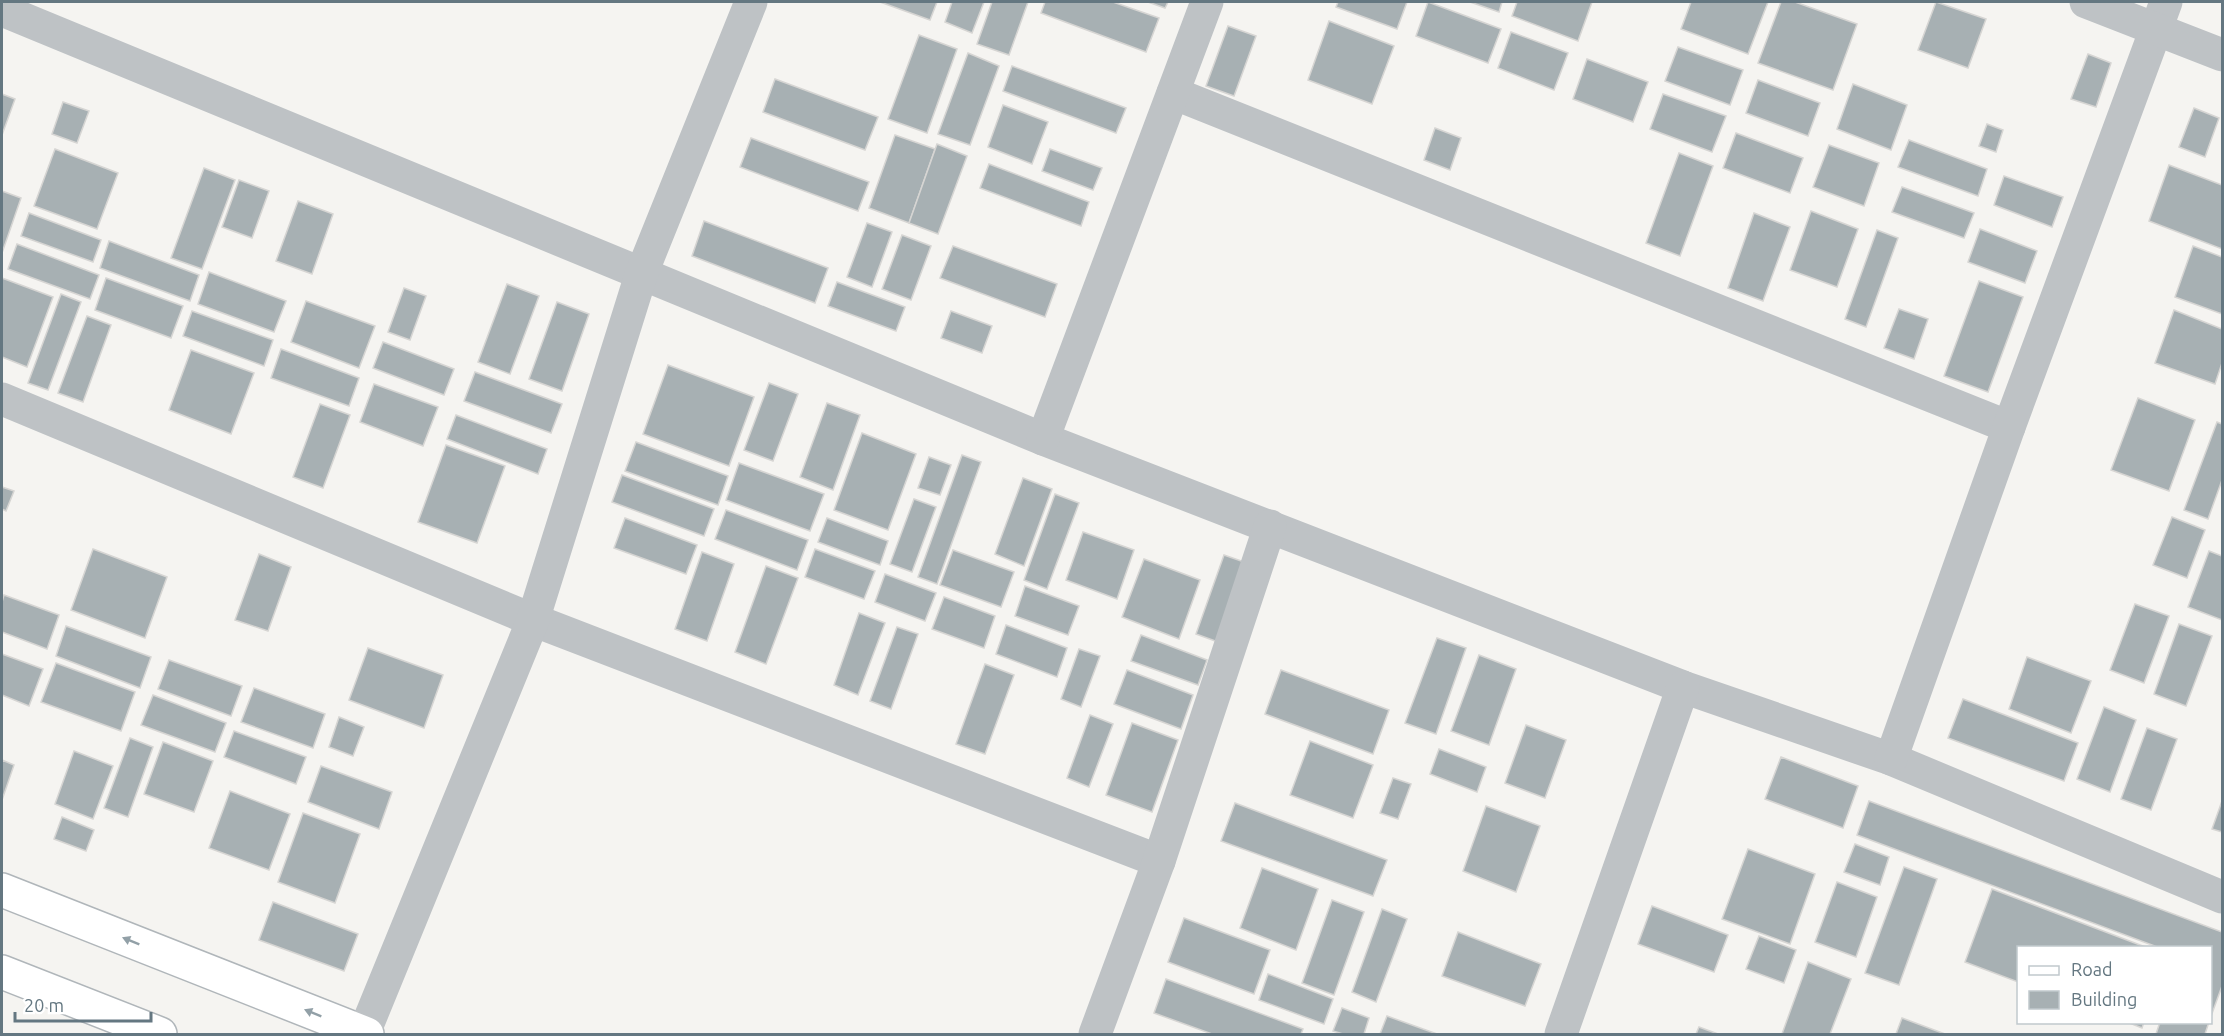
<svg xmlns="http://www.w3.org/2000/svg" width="2224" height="1036" viewBox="0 0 2224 1036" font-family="Ubuntu,sans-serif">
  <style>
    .building { fill: #a7b0b3; stroke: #d6d5d3; stroke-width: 1.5 }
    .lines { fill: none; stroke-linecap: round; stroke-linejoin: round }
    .secondary-casing { stroke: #b0b6ba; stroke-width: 36 }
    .minor { stroke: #bec2c5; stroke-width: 33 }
    .tertiary { stroke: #bec2c5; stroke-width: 33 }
    .secondary { stroke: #fff; stroke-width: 33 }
    .oneway { fill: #92a0a7 }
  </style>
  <rect width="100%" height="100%" fill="#f5f4f1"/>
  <g class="building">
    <path d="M 880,2 L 937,2 L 930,20 Z"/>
    <path d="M 952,2 L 984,2 L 972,33 L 945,22 Z"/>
    <path d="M 992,2 L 1028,2 L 1009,55 L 977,44 Z"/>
    <path d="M 1045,2 L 1113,2 L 1159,18 L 1146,52 L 1041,13 Z"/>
    <path d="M 1148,2 L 1168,2 L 1165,8 Z"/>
    <path d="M 1338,2 L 1407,2 L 1397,29 L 1336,7 Z"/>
    <path d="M 1428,2 L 1501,29 L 1488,63 L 1416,36 Z"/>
    <path d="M 1470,2 L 1502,2 L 1499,12 Z"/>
    <path d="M 1517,2 L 1592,2 L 1578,41 L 1512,16 Z"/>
    <path d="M 1691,2 L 1768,2 L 1748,54 L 1681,29 Z"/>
    <path d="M 1781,2 L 1795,2 L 1857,24 L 1833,90 L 1758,63 Z"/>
    <path d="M 1936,2 L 1986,19 L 1968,68 L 1918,50 Z"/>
    <path d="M 1329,21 L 1394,46 L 1372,104 L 1308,80 Z"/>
    <path d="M 1228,26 L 1256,36 L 1234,96 L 1206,86 Z"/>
    <path d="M 1511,32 L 1568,53 L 1554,90 L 1498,68 Z"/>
    <path d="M 919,35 L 957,49 L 927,133 L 888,119 Z"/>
    <path d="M 1678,47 L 1743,70 L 1730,105 L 1665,81 Z"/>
    <path d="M 968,53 L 999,66 L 970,145 L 938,134 Z"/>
    <path d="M 2088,54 L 2111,63 L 2096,107 L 2071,99 Z"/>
    <path d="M 1587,59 L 1648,82 L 1633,122 L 1573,99 Z"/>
    <path d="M 1012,66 L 1126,108 L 1116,133 L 1003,91 Z"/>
    <path d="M 775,79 L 878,117 L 865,150 L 763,112 Z"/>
    <path d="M 1758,80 L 1820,103 L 1808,136 L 1746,113 Z"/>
    <path d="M 1853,84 L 1907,105 L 1891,150 L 1837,129 Z"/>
    <path d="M 2,94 L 15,99 L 2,135 Z"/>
    <path d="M 1663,94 L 1726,116 L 1712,152 L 1650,129 Z"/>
    <path d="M 63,102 L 89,111 L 77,143 L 52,134 Z"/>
    <path d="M 1003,105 L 1048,122 L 1032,164 L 988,147 Z"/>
    <path d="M 2194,108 L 2219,118 L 2205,157 L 2179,147 Z"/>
    <path d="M 1987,124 L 2003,130 L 1996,152 L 1979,146 Z"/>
    <path d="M 1435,128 L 1461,138 L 1450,170 L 1424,160 Z"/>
    <path d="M 1736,133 L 1803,158 L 1790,193 L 1723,168 Z"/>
    <path d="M 895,135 L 935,149 L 909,223 L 869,208 Z"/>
    <path d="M 751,138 L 869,182 L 858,211 L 740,167 Z"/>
    <path d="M 1909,140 L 1987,169 L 1978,196 L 1898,167 Z"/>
    <path d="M 937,144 L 967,156 L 938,234 L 909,223 Z"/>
    <path d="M 1829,145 L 1879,163 L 1864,206 L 1813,187 Z"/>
    <path d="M 55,149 L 118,173 L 97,229 L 34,206 Z"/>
    <path d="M 1050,149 L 1102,168 L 1093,190 L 1042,171 Z"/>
    <path d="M 1679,153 L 1713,166 L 1680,256 L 1646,243 Z"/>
    <path d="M 989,164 L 1089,202 L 1081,226 L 980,188 Z"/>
    <path d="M 2169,165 L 2222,185 L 2222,249 L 2149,221 Z"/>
    <path d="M 204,168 L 235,180 L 202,269 L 171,258 Z"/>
    <path d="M 2004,176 L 2063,197 L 2052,227 L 1994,205 Z"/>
    <path d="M 239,180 L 269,191 L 252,238 L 222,227 Z"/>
    <path d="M 1902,187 L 1974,213 L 1964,238 L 1892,212 Z"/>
    <path d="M 2,191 L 21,198 L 2,253 Z"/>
    <path d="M 298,201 L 333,214 L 312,274 L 276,261 Z"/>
    <path d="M 1811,211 L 1858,229 L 1837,287 L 1790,270 Z"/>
    <path d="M 29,213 L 101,240 L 93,262 L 21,236 Z"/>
    <path d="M 1754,213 L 1790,227 L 1763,301 L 1728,288 Z"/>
    <path d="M 704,221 L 828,268 L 815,303 L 692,256 Z"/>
    <path d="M 867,223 L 892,232 L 872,287 L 847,277 Z"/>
    <path d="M 1980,229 L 2037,251 L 2025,283 L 1968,262 Z"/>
    <path d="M 1877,230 L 1898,238 L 1866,327 L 1845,319 Z"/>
    <path d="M 902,235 L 931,246 L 911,300 L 882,289 Z"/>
    <path d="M 109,241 L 199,275 L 190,301 L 100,268 Z"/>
    <path d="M 17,244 L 99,275 L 90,299 L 8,269 Z"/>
    <path d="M 953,246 L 1057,284 L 1045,317 L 940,278 Z"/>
    <path d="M 2193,246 L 2222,257 L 2222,314 L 2175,297 Z"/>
    <path d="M 209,272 L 286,301 L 274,332 L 198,304 Z"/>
    <path d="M 2,278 L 53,297 L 27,367 L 2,357 Z"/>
    <path d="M 106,278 L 183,306 L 171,338 L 95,310 Z"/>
    <path d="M 1979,281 L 2023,297 L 1988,392 L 1944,376 Z"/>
    <path d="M 837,282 L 905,307 L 896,331 L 828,306 Z"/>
    <path d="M 507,284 L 539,296 L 510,374 L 478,362 Z"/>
    <path d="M 404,288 L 426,296 L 410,340 L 388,332 Z"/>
    <path d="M 61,294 L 81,302 L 48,390 L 28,383 Z"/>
    <path d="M 306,301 L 375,326 L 359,368 L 291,342 Z"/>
    <path d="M 557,302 L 589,314 L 562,391 L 529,379 Z"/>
    <path d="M 1899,309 L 1928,319 L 1914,359 L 1884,348 Z"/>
    <path d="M 2174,310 L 2222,329 L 2222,363 L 2215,384 L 2155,363 Z"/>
    <path d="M 192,311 L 273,340 L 264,366 L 183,336 Z"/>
    <path d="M 951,311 L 992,326 L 982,353 L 941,338 Z"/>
    <path d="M 87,316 L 111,325 L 83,402 L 58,393 Z"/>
    <path d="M 383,342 L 454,369 L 444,395 L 373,368 Z"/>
    <path d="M 281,349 L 359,378 L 349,406 L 271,378 Z"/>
    <path d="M 191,350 L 254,373 L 231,434 L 169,410 Z"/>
    <path d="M 668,365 L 754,397 L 729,466 L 643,434 Z"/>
    <path d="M 475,372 L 562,404 L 551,433 L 464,401 Z"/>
    <path d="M 769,383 L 798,394 L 773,461 L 744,450 Z"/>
    <path d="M 374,384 L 438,407 L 423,446 L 360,422 Z"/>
    <path d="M 2138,398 L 2195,420 L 2169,491 L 2111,470 Z"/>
    <path d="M 827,403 L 860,415 L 833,490 L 800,477 Z"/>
    <path d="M 320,404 L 350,415 L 323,488 L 293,477 Z"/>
    <path d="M 456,415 L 547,449 L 538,474 L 447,439 Z"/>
    <path d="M 2217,422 L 2222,424 L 2222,480 L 2208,519 L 2184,510 Z"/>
    <path d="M 862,433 L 916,454 L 888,530 L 834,510 Z"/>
    <path d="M 636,442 L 728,476 L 718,505 L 625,471 Z"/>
    <path d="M 446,445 L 505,466 L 477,543 L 418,522 Z"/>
    <path d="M 962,455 L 981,462 L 937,584 L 918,577 Z"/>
    <path d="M 929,457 L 951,465 L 940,495 L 918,488 Z"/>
    <path d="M 739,463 L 824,494 L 810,531 L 726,500 Z"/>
    <path d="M 622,475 L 714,509 L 704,536 L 612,502 Z"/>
    <path d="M 1023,478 L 1052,489 L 1024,566 L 995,554 Z"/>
    <path d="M 2,487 L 14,491 L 6,511 L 2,509 Z"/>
    <path d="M 1055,494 L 1079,503 L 1047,589 L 1024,580 Z"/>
    <path d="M 914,499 L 936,507 L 912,572 L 890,564 Z"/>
    <path d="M 726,510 L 808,540 L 797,570 L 715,539 Z"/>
    <path d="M 2172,517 L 2205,530 L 2187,578 L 2153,565 Z"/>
    <path d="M 625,518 L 697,545 L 686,574 L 614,548 Z"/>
    <path d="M 827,518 L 888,541 L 880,565 L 818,542 Z"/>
    <path d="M 1083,532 L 1134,550 L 1117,599 L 1066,580 Z"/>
    <path d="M 93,549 L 167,577 L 145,638 L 71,610 Z"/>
    <path d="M 815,549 L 875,571 L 864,599 L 805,577 Z"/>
    <path d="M 953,550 L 1014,572 L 1001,607 L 940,585 Z"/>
    <path d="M 2209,551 L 2222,556 L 2222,620 L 2188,607 Z"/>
    <path d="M 702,552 L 734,564 L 707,641 L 675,629 Z"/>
    <path d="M 259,554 L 291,567 L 268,631 L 235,620 Z"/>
    <path d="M 1224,555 L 1247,563 L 1218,642 L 1196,634 Z"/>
    <path d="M 1144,559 L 1200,580 L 1179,639 L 1122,617 Z"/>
    <path d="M 766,566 L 798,578 L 766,664 L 735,652 Z"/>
    <path d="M 885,574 L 936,593 L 925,621 L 875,602 Z"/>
    <path d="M 1025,586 L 1079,606 L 1068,635 L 1015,616 Z"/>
    <path d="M 4,595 L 59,615 L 47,649 L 2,632 L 2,602 Z"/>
    <path d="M 944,597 L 995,616 L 984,648 L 932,629 Z"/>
    <path d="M 2135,604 L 2169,616 L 2144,683 L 2110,670 Z"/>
    <path d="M 859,613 L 885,623 L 858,695 L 834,685 Z"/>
    <path d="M 2179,624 L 2212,636 L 2186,706 L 2154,694 Z"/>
    <path d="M 1006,625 L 1067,648 L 1057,677 L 996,654 Z"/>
    <path d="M 66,626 L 151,657 L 140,688 L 56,656 Z"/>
    <path d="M 897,627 L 918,634 L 891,709 L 870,701 Z"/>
    <path d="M 1141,635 L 1207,660 L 1198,685 L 1131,661 Z"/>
    <path d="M 1437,638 L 1466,648 L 1436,734 L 1405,723 Z"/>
    <path d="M 368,648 L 443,675 L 424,728 L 349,700 Z"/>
    <path d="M 1079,649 L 1100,656 L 1081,707 L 1061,699 Z"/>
    <path d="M 2,654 L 43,669 L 29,706 L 2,695 Z"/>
    <path d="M 1479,655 L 1516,669 L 1489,745 L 1451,731 Z"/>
    <path d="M 2027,657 L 2091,681 L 2071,733 L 2009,709 Z"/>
    <path d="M 169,660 L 242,686 L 231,716 L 158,689 Z"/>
    <path d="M 56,663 L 135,692 L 121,731 L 41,702 Z"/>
    <path d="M 985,664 L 1014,675 L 985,754 L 956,744 Z"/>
    <path d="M 1127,670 L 1193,695 L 1181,729 L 1114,704 Z"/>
    <path d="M 1281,670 L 1389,710 L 1373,754 L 1265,714 Z"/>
    <path d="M 254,688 L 325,714 L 313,748 L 241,722 Z"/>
    <path d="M 153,695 L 226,723 L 215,752 L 141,725 Z"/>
    <path d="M 1963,699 L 2078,743 L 2064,781 L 1948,738 Z"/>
    <path d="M 2104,707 L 2136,720 L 2110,792 L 2077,779 Z"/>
    <path d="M 1090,715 L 1113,724 L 1089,787 L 1067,778 Z"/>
    <path d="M 339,717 L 364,727 L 353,756 L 329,747 Z"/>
    <path d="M 1132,723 L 1178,740 L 1152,812 L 1106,795 Z"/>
    <path d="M 1526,725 L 1566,740 L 1545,798 L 1505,783 Z"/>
    <path d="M 2147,728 L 2177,739 L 2151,810 L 2121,799 Z"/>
    <path d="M 234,731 L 306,757 L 296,784 L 224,757 Z"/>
    <path d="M 130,738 L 153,747 L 128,817 L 104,808 Z"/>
    <path d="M 1310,741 L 1373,765 L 1353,818 L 1290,795 Z"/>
    <path d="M 163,742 L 213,761 L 194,812 L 144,794 Z"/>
    <path d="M 1439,749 L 1486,767 L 1477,792 L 1430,774 Z"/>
    <path d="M 74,751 L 113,766 L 93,819 L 55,804 Z"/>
    <path d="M 1781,757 L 1858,786 L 1843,828 L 1765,799 Z"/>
    <path d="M 2,760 L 14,765 L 2,800 Z"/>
    <path d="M 321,766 L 392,792 L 379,829 L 308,802 Z"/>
    <path d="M 1393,778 L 1411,784 L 1398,819 L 1380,813 Z"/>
    <path d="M 230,791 L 290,814 L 269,870 L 209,848 Z"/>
    <path d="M 1869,801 L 2222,932 L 2222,986 L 2210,1019 L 2210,948 L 2160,948 L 1857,835 Z"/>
    <path d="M 2222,801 L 2222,832 L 2212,829 Z"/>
    <path d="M 1235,803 L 1387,860 L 1373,896 L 1221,841 Z"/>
    <path d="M 1486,806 L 1540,826 L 1516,892 L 1463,871 Z"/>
    <path d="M 303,813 L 360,834 L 335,903 L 278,882 Z"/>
    <path d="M 62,817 L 94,830 L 86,851 L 54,839 Z"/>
    <path d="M 1855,844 L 1889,857 L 1880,885 L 1844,872 Z"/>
    <path d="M 1748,849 L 1815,874 L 1790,944 L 1722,919 Z"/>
    <path d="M 1904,867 L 1937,879 L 1899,985 L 1865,973 Z"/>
    <path d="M 1262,868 L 1318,889 L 1296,950 L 1240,928 Z"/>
    <path d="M 1837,882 L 1877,897 L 1856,957 L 1815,942 Z"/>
    <path d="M 1992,889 L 2148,948 L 2018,948 L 2018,982 L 1965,962 Z"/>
    <path d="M 1332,900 L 1364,912 L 1334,995 L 1302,983 Z"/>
    <path d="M 273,902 L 358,934 L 344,971 L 259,940 Z"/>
    <path d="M 1652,906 L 1728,935 L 1714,972 L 1638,944 Z"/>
    <path d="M 1382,909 L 1407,919 L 1376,1002 L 1352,992 Z"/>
    <path d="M 1184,918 L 1270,950 L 1254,994 L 1168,962 Z"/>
    <path d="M 1458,932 L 1541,964 L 1525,1006 L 1442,976 Z"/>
    <path d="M 1759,936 L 1796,950 L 1784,983 L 1746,969 Z"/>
    <path d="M 1808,962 L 1851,979 L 1830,1034 L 1782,1034 Z"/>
    <path d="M 1268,974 L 1333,999 L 1324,1024 L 1259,1000 Z"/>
    <path d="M 1166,979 L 1303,1029 L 1301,1034 L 1212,1034 L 1154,1013 Z"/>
    <path d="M 1342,1008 L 1369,1018 L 1364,1034 L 1343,1034 L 1333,1031 Z"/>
    <path d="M 1387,1016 L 1437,1034 L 1380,1034 Z"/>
    <path d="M 1902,1018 L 1945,1034 L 1896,1034 Z"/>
    <path d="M 2127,1022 L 2144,1022 L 2142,1028 Z"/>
    <path d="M 2160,1022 L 2209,1022 L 2205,1034 L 2156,1034 Z"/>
    <path d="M 1699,1027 L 1718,1034 L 1696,1034 Z"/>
  </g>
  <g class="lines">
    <defs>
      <g id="secondary">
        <path d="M 2,890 L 367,1034"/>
        <path d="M 2,972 L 160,1034"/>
      </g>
    </defs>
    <use href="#secondary" class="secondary-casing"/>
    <g class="minor">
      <path d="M 2,10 L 1043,439 L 1683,687 L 1891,759 L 2222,897"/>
      <path d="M 1173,93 L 2009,427"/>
      <path d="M 2,399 L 533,620 L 1159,861"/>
      <path d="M 1043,439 L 1207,2"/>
      <path d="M 1891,759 L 2009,427 L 2166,2"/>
      <path d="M 364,1033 L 533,620 L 641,275 L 751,2"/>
      <path d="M 1095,1034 L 1159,861 L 1270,526"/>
      <path d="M 1561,1034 L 1683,687"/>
    </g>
    <path class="tertiary" d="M 2086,2 L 2222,55"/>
    <use href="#secondary" class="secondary"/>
  </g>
  <defs><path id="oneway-solid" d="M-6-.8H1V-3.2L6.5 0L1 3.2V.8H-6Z" transform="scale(1.5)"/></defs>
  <g class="oneway">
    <use href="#oneway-solid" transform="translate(131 941) rotate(-158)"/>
    <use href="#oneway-solid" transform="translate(313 1013) rotate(-158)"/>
  </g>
  <rect width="2224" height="1036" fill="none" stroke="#647781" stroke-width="6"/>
  <rect x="2017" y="946" width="195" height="78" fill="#ffffff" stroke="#c1c9cd" stroke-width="1.5"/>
  <rect x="2029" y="966" width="30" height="9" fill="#ffffff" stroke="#c1c9cd" stroke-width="1.5"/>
  <text x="2071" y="976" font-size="18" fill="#647781">Road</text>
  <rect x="2029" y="991" width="30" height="18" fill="#a7b0b3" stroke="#c1c9cd" stroke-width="1.5"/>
  <text x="2071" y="1006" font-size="18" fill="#647781">Building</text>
  <path d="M15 1012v9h136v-9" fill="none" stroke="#647781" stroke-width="3"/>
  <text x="24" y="1012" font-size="18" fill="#647781" stroke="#ffffff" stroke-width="4.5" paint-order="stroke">20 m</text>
</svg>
